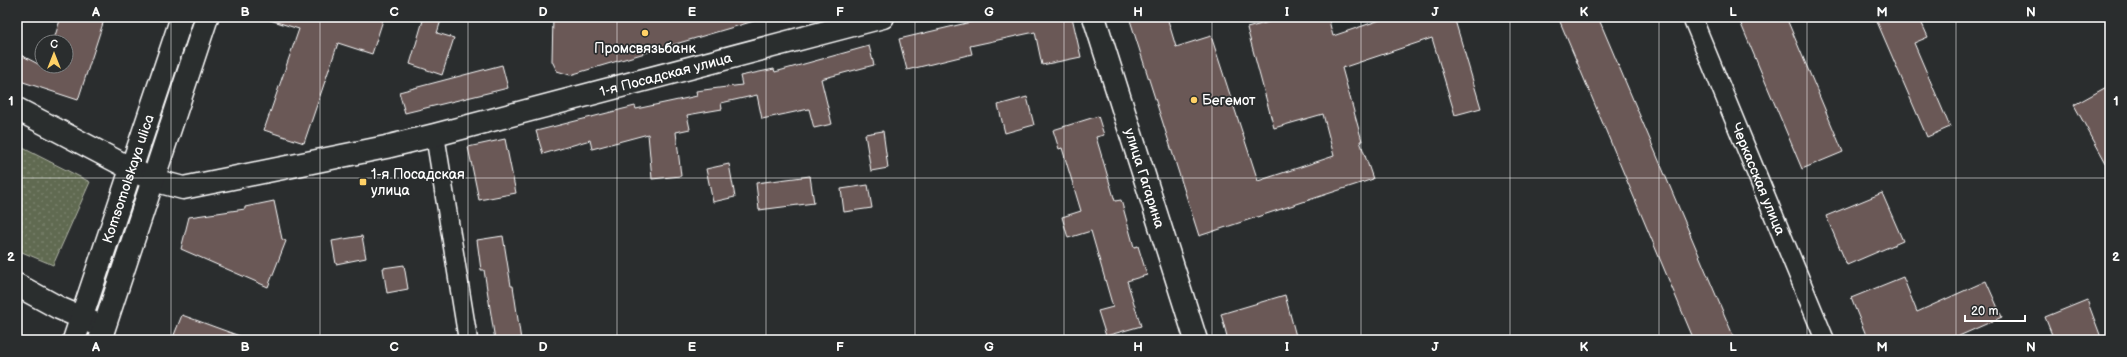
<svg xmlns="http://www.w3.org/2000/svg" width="2127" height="357" viewBox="0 0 2127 357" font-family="'Balsamiq Sans',sans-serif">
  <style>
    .park { fill: url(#park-dots); stroke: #b0b4a8 }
    .building { fill: #6a5857; stroke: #fff }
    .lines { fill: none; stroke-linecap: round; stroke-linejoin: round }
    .street-casing { stroke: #fff; stroke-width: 21 }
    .secondary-casing { stroke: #fff; stroke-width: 25 }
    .primary-casing { stroke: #fff; stroke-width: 25 }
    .street { stroke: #2a2d2e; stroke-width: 18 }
    .secondary { stroke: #2a2d2e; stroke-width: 22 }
    .primary { stroke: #2a2d2e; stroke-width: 22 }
    .grid { fill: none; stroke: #fff; stroke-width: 1; stroke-opacity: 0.55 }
    .poi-dot { fill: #ffd166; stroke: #2a2d2e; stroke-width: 1.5 }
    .labels { text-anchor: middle; stroke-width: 3.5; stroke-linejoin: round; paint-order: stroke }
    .poi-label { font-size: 14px; fill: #fff; stroke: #2a2d2e; text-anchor: start }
    .street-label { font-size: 14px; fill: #fff; stroke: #2a2d2e }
    .neatline { fill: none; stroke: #fff; stroke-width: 1.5 }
    .grid-label { font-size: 13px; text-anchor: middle; font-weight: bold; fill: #fff }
  </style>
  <defs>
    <pattern id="park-dots" width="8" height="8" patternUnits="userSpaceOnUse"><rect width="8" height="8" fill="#616a51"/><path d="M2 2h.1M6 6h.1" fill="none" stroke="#79806b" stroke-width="1.8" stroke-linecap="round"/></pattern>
  </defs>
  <rect width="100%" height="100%" fill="#2a2d2e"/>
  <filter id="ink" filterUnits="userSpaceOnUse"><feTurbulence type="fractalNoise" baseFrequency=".025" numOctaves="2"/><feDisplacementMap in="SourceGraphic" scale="8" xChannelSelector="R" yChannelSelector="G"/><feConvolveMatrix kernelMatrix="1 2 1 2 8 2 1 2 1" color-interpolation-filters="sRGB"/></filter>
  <g filter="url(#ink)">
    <path class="park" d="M 17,145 L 90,182 L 53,265 L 17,250 Z"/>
    <g class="building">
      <path d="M 61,17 L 105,17 L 78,100 L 17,80 L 17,53 L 42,66 L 66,66 L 66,42 L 53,42 Z"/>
      <path d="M 271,17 L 384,17 L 372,54 L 338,43 L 304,143 L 264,130 L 299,29 L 270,20 Z"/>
      <path d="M 424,17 L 442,17 L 437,33 L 454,38 L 442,75 L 410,64 Z"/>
      <path d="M 553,17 L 753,17 L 754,21 L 570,75 L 557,71 L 552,61 Z"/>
      <path d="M 992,17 L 1072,17 L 1081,57 L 1042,65 L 1035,32 L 970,46 L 972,54 L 907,70 L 899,39 Z"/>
      <path d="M 1129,17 L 1167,17 L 1176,47 L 1211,36 L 1258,181 L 1334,156 L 1323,114 L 1274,128 L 1247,28 L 1287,17 L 1328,17 L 1333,36 L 1389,17 L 1454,17 L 1481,108 L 1455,115 L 1432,38 L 1342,68 L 1362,141 L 1360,141 L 1373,179 L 1199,236 Z"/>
      <path d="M 1558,17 L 1598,17 L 1735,340 L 1694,340 Z"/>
      <path d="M 1738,17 L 1786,17 L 1843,152 L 1802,169 Z"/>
      <path d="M 1875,17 L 1919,17 L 1928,37 L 1914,43 L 1950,127 L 1927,137 Z"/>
      <path d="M 869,46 L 874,65 L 821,79 L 832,124 L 814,128 L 809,109 L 762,119 L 757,95 L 721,103 L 722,109 L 687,115 L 690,129 L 676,132 L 681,176 L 652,179 L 648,134 L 592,149 L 590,140 L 543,154 L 536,131 L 635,106 L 636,109 L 697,96 L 696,91 L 742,85 L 740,76 L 774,69 L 775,72 Z"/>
      <path d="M 502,65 L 508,88 L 405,113 L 399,92 Z"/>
      <path d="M 2110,85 L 2110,170 L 2074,105 Z"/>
      <path d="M 1027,97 L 1034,125 L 1005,133 L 998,105 Z"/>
      <path d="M 1098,116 L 1104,135 L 1096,137 L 1115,201 L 1121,200 L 1134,247 L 1138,246 L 1147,275 L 1127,281 L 1141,326 L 1106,336 L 1098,311 L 1113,307 L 1091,231 L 1068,238 L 1062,217 L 1081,211 L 1062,148 L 1059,149 L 1053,130 Z"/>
      <path d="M 883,131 L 888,168 L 871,171 L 865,134 Z"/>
      <path d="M 505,139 L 516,193 L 479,200 L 468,147 Z"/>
      <path d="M 729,164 L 735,197 L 713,202 L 706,169 Z"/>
      <path d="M 810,176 L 814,203 L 759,210 L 756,183 Z"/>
      <path d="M 868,185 L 872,208 L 844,212 L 841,189 Z"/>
      <path d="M 1882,193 L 1903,241 L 1847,265 L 1826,216 Z"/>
      <path d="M 274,201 L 282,239 L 286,241 L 268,287 L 181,249 L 189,217 L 245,209 L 245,207 Z"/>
      <path d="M 362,236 L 366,258 L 336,264 L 332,241 Z"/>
      <path d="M 503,236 L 511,286 L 513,286 L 521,340 L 495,340 L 484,270 L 481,270 L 477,240 Z"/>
      <path d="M 404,265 L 408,289 L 387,293 L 383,268 Z"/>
      <path d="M 1903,277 L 1917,312 L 1986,281 L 2002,317 L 1950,340 L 1868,340 L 1851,298 Z"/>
      <path d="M 1285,295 L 1297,340 L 1228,340 L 1221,314 Z"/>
      <path d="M 2087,300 L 2102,340 L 2054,340 L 2045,317 Z"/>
      <path d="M 182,315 L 245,338 L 245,340 L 172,340 Z"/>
    </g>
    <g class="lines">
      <defs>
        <g id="street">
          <path id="s1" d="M 1692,17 L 1825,340"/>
          <path d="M 435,135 L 468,340"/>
        </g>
        <g id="secondary">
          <path id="s2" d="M 1094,17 L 1196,340"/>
          <path id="s3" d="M 153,180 L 183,188 L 386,147 L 435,135 L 883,17"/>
        </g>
        <g id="primary">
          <path d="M 17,109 L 143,175"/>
          <path d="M 17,285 L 59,308 L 94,323"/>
          <path id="s4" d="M 74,340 L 182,17"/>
          <path d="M 100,340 L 207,17"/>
        </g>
      </defs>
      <use href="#street" class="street-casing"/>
      <use href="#secondary" class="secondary-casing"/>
      <use href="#primary" class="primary-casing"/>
      <use href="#street" class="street"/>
      <use href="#secondary" class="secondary"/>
      <use href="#primary" class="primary"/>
    </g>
  </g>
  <path class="grid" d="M 171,17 L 171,340M 320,17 L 320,340M 468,17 L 468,340M 617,17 L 617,340M 766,17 L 766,340M 915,17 L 915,340M 1064,17 L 1064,340M 1212,17 L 1212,340M 1361,17 L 1361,340M 1510,17 L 1510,340M 1659,17 L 1659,340M 1807,17 L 1807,340M 1956,17 L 1956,340M 17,178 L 2110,178"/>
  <g class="poi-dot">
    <circle cx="645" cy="33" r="4"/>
    <circle cx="1194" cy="100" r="4"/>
    <rect x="359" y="178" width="8" height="8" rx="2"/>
  </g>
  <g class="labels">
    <g class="poi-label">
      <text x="645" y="53" text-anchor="middle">Промсвязьбанк</text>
      <text x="1202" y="105">Бегемот</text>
      <text x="371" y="179">1-я Посадская<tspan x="371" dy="16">улица</tspan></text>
    </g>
    <g class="street-label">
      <text dy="5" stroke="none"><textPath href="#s3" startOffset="527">1-я Посадская улица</textPath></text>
      <text dy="5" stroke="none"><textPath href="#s4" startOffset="170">Komsomolskaya ulica</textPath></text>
      <text dy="5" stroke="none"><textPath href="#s2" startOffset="169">улица Гагарина</textPath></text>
      <text dy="5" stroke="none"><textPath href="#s1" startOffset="175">Черкасская улица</textPath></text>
    </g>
  </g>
  <rect width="2127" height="357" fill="none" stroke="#2a2d2e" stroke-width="44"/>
  <g transform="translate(54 54)"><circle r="19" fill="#2a2d2e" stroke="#7f8182"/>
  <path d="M0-3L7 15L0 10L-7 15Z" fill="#ffd166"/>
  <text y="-6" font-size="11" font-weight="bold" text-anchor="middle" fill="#ffffff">С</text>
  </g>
  <path d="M1965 315v6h60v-6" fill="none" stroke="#ffffff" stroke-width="2"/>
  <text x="1971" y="315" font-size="12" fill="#ffffff" stroke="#2a2d2e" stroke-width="3" paint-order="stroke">20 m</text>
  <rect x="22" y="22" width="2083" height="313" class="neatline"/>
  <g class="grid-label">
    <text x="96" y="16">A</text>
    <text x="245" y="16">B</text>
    <text x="394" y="16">C</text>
    <text x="543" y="16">D</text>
    <text x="692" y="16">E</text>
    <text x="840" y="16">F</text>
    <text x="989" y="16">G</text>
    <text x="1138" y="16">H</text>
    <text x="1287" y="16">I</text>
    <text x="1435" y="16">J</text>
    <text x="1584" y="16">K</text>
    <text x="1733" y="16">L</text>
    <text x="1882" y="16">M</text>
    <text x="2031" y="16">N</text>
    <text x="11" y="105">1</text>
    <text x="2116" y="105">1</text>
    <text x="11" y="261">2</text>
    <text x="2116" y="261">2</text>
    <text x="96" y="351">A</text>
    <text x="245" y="351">B</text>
    <text x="394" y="351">C</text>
    <text x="543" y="351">D</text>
    <text x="692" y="351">E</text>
    <text x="840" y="351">F</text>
    <text x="989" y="351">G</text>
    <text x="1138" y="351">H</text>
    <text x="1287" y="351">I</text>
    <text x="1435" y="351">J</text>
    <text x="1584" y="351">K</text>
    <text x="1733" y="351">L</text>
    <text x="1882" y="351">M</text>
    <text x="2031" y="351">N</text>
  </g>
</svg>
